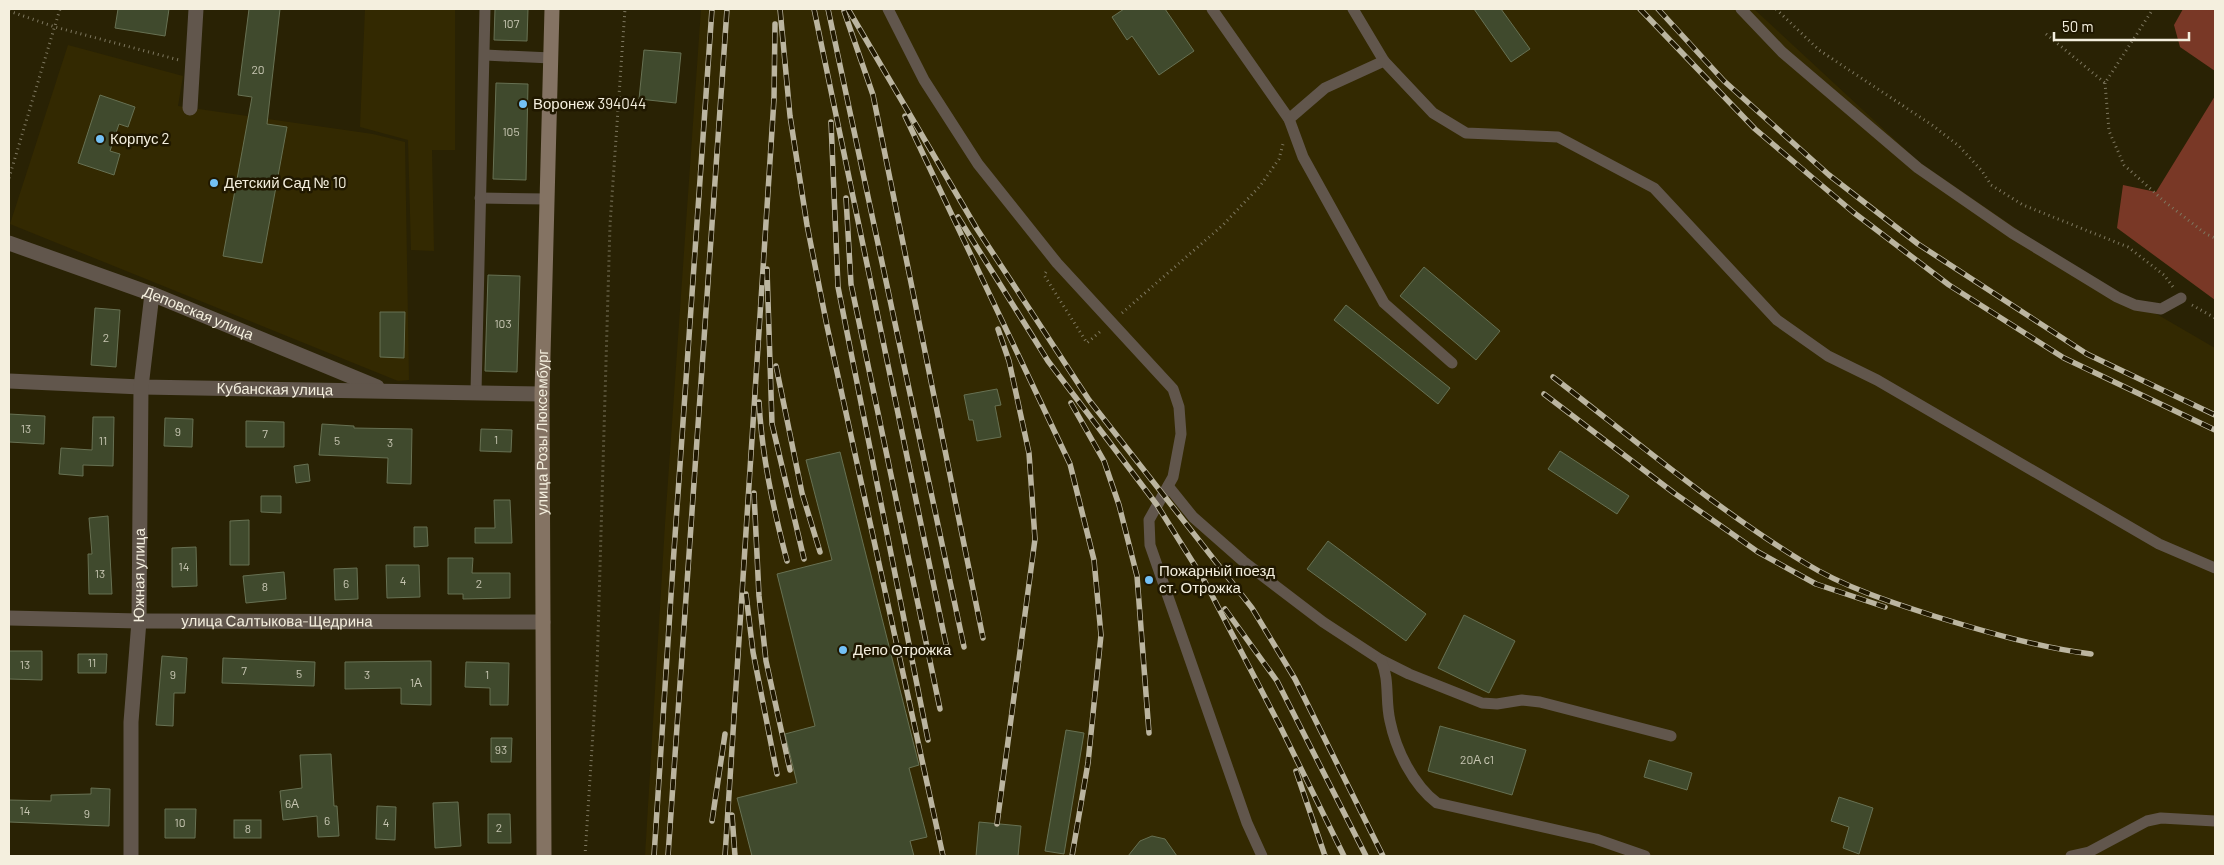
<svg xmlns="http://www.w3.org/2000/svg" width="2224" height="865" viewBox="0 0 2224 865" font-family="Barlow,sans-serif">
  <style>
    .built { fill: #332901 }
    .forest { fill: #793826 }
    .building { fill: #404a2d; stroke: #677153 }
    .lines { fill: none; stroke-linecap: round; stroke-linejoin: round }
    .path { stroke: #7e7860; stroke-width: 3; stroke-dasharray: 1 4; stroke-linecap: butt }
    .lane { stroke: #61564c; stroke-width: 11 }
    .street { stroke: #61564c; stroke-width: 15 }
    .secondary { stroke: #847363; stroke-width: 15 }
    .rail-casing { stroke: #bbb5a0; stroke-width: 5.5 }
    .rail { stroke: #201800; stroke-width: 4; stroke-dasharray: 11; stroke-linecap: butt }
    .poi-dot { fill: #73c1f6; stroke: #201800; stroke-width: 2 }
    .labels { text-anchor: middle; stroke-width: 5; stroke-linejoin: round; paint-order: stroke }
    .number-label { font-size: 12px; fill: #c7c6b2 }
    .poi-label { font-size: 15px; fill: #f4efde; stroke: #201800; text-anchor: start }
    .street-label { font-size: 15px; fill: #f4efde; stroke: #201800 }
  </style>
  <rect width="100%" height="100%" fill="#292204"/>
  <g class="built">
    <path d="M 365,9 L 455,9 L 455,150 L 432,150 L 434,251 L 411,250 L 408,140 L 360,127 Z"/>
    <path d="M 701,9 L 1754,9 L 1918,161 L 2055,255 L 2215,348 L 2215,856 L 645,856 L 665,524 Z"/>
    <path d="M 68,45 L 183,76 L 178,106 L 373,134 L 405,142 L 409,380 L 398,381 L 10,224 Z"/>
  </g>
  <g class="forest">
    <path d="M 2183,9 L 2215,9 L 2215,71 L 2180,47 L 2174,25 Z"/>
    <path d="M 2215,96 L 2215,300 L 2117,228 L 2123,185 L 2156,192 Z"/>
  </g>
  <g class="building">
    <path d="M 118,9 L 169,9 L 165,36 L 115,28 Z"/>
    <path d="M 249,9 L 280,9 L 267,124 L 287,127 L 262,263 L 223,256 L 252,97 L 238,95 Z"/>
    <path d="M 495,9 L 528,9 L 527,41 L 494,40 Z"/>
    <path d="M 1124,9 L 1165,9 L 1194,51 L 1159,75 L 1132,36 L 1127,40 L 1112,17 Z"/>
    <path d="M 1474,9 L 1501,9 L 1530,49 L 1511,62 Z"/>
    <path d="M 644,50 L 681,53 L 676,103 L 639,99 Z"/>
    <path d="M 496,83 L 528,84 L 526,180 L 493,179 Z"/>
    <path d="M 100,95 L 135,107 L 128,127 L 119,124 L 110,151 L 120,154 L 114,175 L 78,163 Z"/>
    <path d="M 1424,267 L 1500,331 L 1476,360 L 1400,296 Z"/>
    <path d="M 488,275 L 520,276 L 517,372 L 485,371 Z"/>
    <path d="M 1346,305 L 1450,388 L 1438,404 L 1334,320 Z"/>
    <path d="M 95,308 L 120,310 L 116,367 L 91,365 Z"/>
    <path d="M 380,312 L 405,312 L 404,358 L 380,357 Z"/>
    <path d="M 997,389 L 1001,405 L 995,406 L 1001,437 L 977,441 L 973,420 L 969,420 L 964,395 Z"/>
    <path d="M 9,414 L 45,416 L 44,444 L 9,442 Z"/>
    <path d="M 93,417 L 114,417 L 113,466 L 83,465 L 83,476 L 59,474 L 61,448 L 92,450 Z"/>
    <path d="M 165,418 L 193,419 L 192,447 L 164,446 Z"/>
    <path d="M 246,421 L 284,422 L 284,447 L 246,447 Z"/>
    <path d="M 322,424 L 354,426 L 354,428 L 412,429 L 411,484 L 387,483 L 388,458 L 319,455 Z"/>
    <path d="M 481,429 L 512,430 L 511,452 L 480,451 Z"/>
    <path d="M 1560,451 L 1629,496 L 1617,514 L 1548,469 Z"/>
    <path d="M 840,452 L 919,765 L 909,768 L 927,837 L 910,841 L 914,856 L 752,856 L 737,798 L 797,783 L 785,734 L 815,726 L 777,574 L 832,560 L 806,460 Z"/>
    <path d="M 308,464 L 310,481 L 296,483 L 294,466 Z"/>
    <path d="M 261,496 L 281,496 L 281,513 L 261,512 Z"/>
    <path d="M 494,500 L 510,500 L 512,543 L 475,543 L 475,528 L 495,528 Z"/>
    <path d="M 108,516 L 112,594 L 89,594 L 88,554 L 92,554 L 89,518 Z"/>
    <path d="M 249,520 L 249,565 L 230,565 L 230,521 Z"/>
    <path d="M 414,527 L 427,527 L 428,546 L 414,547 Z"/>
    <path d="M 1328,541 L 1426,614 L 1406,641 L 1307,569 Z"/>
    <path d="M 196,547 L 197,586 L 172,587 L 172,548 Z"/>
    <path d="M 448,558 L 473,558 L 472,573 L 510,573 L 510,598 L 463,599 L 463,594 L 448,594 Z"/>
    <path d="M 386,565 L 419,565 L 420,597 L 387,598 Z"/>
    <path d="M 357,568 L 358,599 L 335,600 L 334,569 Z"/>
    <path d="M 284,572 L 286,599 L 246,603 L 243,576 Z"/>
    <path d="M 1464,615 L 1515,641 L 1489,693 L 1438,668 Z"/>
    <path d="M 9,651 L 42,651 L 42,680 L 9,679 Z"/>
    <path d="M 78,654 L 107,654 L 106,673 L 78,673 Z"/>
    <path d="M 162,656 L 187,658 L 185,693 L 174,693 L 173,726 L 156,725 Z"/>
    <path d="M 223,658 L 315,662 L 314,686 L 222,683 Z"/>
    <path d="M 431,661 L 431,705 L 401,704 L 401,688 L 345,689 L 345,662 Z"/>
    <path d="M 466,662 L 509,663 L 508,705 L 490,705 L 490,688 L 465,687 Z"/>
    <path d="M 1440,726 L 1526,750 L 1512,795 L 1428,771 Z"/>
    <path d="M 1066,730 L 1084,733 L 1064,854 L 1045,851 Z"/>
    <path d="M 491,738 L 512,738 L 511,762 L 491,762 Z"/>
    <path d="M 331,754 L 334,806 L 337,806 L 339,836 L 318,837 L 317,816 L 283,820 L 280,791 L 302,788 L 300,755 Z"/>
    <path d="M 1649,760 L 1692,773 L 1687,790 L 1644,777 Z"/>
    <path d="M 91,788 L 110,789 L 109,826 L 9,822 L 9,800 L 51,801 L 51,795 L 91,794 Z"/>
    <path d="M 1839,797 L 1873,808 L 1859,854 L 1843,848 L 1849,827 L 1831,821 Z"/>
    <path d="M 458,802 L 461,846 L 435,848 L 433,803 Z"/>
    <path d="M 377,806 L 396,807 L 395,840 L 376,839 Z"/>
    <path d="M 165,809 L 196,809 L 195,838 L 165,838 Z"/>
    <path d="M 488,814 L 510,814 L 511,843 L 488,843 Z"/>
    <rect x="234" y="820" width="27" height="18"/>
    <path d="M 979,822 L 1021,826 L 1018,856 L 976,856 Z"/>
    <path d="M 1152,836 L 1165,839 L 1177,856 L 1128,856 L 1140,841 Z"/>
  </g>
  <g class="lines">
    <g class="path">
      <path d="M 1776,9 L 1819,50 L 1932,125 L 1959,146 L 1982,171 L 1991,185 L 2023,205 L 2128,247 L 2164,275 L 2173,287"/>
      <path d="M 9,11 L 55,27 L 179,60"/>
      <path d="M 2046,34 L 2105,83 L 2153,9"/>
      <path d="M 2105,83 L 2109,131 L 2124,165 L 2165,202 L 2206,234 L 2215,238"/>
      <path d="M 9,178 L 60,9"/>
      <path d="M 1046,272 L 1044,275 L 1087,343 L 1102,330"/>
      <path d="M 2192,305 L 2215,318"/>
      <path d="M 1122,313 L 1223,225 L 1260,186 L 1279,159 L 1283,144"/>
      <path d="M 585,856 L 597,670 L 610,225 L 625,9"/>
    </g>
    <g class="lane">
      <path d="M 888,9 L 924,80 L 978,164 L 1057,263 L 1173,389 L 1179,407 L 1181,434 L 1173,477 L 1149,520 L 1150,545 L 1247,823 L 1262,856"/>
      <path d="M 1212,9 L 1289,119"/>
      <path d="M 1353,9 L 1384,61"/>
      <path d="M 1741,9 L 1782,52 L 1918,168 L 2012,233 L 2117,297 L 2135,305 L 2161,309 L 2181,298"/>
      <path d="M 485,55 L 551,58"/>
      <path d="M 480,198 L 547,199"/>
      <path d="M 1452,363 L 1384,303 L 1303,157 L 1289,119 L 1325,88 L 1384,61 L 1433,113 L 1466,133 L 1558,137 L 1654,188 L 1777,320 L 1828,356 L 1877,380 L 2159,544 L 2215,568"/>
      <path d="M 476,392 L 485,9"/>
      <path d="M 1168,486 L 1193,517 L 1243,561 L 1323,622 L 1381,660 L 1409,674 L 1482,703 L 1497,704 L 1522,700 L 1540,702 L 1671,736"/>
      <path d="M 1381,660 C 1390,680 1385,700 1390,721 C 1396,750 1413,785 1437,803 L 1596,839 L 1645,856"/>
      <path d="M 2071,856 L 2089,852 L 2147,821 L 2161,818 L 2215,821"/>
    </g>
    <g class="street">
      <path d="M 190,108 L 196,9"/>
      <path id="s1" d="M 9,243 L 152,294 L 377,387"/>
      <path id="s2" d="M 9,381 L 141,387 L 542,394"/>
      <path id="s3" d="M 9,618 L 139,621 L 543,622"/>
      <path id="s4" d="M 131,856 L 131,722 L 139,621 L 141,387 L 152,294"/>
    </g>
    <path class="secondary" id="s5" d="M 544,856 L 542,394 L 552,9"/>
    <defs>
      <g id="rail">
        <path d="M 780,9 L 790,116 L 807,225 L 827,326 L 943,856"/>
        <path d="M 814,9 L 948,654"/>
        <path d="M 828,9 L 964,647"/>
        <path d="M 848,9 L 977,229 L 1089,400 L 1252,608 L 1295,679 L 1383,856"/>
        <path d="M 1640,9 L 1755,129 L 1853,212 L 1949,285 L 2064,358 L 2215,430"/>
        <path d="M 1658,9 L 1724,81 L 1829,175 L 1918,244 L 2087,354 L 2215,415"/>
        <path d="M 844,11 L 873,95 L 983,638"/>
        <path d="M 905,116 L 1070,464 L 1094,560 L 1101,635 L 1088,763 L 1072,856"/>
        <path d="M 831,122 L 838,287 L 928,740"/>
        <path d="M 846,198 L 851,284 L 940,709"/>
        <path d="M 958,217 L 1048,361 L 1157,505 L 1204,580 L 1281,728 L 1344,856"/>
        <path d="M 767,269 L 772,424 L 804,559"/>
        <path d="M 776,366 L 802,493 L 820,552"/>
        <path d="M 1553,377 C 1635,440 1716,509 1805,563 C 1844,587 1890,602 1934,616 C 1986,632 2037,647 2091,654"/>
        <path d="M 1544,394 L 1674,493 L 1758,552 L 1816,584 L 1885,607"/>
        <path d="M 759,402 C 762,457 773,507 787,561"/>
        <path d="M 1071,403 L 1104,461 L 1119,505 L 1137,576 L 1149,733"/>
        <path d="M 754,493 L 759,596 L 766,661 L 790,770"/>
        <path d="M 746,594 L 753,652 L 777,774"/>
        <path d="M 1225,609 L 1277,681 L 1366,856"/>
        <path d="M 1296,771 L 1325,856"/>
        <path d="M 732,815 L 735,856"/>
        <path d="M 712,821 L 725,734"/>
        <path d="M 997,824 L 1035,539 L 1029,453 L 1009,361 L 998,329"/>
        <path d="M 654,856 L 673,565 L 712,9"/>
        <path d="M 668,856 L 727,9"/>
        <path d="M 725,856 L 774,99 L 775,24"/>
      </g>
    </defs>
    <use href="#rail" class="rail-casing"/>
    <use href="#rail" class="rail"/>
  </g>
  <g class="poi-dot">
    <circle cx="523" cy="104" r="5"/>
    <circle cx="100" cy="139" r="5"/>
    <circle cx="214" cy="183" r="5"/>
    <circle cx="1149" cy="580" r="5"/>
    <circle cx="843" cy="650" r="5"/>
  </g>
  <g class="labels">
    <g class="number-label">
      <text x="511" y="28">107</text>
      <text x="258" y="74">20</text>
      <text x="511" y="136">105</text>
      <text x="503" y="328">103</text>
      <text x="106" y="342">2</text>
      <text x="26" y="433">13</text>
      <text x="178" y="436">9</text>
      <text x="265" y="438">7</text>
      <text x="496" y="444">1</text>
      <text x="103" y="445">11</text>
      <text x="337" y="445">5</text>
      <text x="390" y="447">3</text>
      <text x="184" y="571">14</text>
      <text x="100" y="578">13</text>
      <text x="403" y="585">4</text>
      <text x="346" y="588">6</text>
      <text x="479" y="588">2</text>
      <text x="265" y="591">8</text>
      <text x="92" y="667">11</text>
      <text x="25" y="669">13</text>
      <text x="244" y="675">7</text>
      <text x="299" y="678">5</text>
      <text x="173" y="679">9</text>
      <text x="367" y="679">3</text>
      <text x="487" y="679">1</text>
      <text x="416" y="687">1А</text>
      <text x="501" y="754">93</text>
      <text x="1477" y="764">20А с1</text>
      <text x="292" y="808">6А</text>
      <text x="25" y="815">14</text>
      <text x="87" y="818">9</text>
      <text x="327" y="825">6</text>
      <text x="180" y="827">10</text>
      <text x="386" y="827">4</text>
      <text x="499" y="832">2</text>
      <text x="248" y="833">8</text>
    </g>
    <g class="poi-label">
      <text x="533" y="109">Воронеж 394044</text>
      <text x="110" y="144">Корпус 2</text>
      <text x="224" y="188">Детский Сад № 10</text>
      <text x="1159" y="576">Пожарный поезд<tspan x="1159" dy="17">ст. Отрожка</tspan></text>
      <text x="853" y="655">Депо Отрожка</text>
    </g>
    <g class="street-label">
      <text dy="5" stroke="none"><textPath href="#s1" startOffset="202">Деповская улица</textPath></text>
      <text dy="5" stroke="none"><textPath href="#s2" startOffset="266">Кубанская улица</textPath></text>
      <text dy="5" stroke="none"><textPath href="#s5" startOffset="424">улица Розы Люксембург</textPath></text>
      <text dy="5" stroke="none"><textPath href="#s4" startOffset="281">Южная улица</textPath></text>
      <text dy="5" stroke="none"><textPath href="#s3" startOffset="268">улица Салтыкова-Щедрина</textPath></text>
    </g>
  </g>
  <rect width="2224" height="865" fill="none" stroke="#f4efde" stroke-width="20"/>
  <path d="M2054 32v8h135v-8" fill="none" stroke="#f4efde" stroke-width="2.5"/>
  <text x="2062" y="32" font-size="15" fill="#f4efde" stroke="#201800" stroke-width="4" paint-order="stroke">50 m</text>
</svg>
